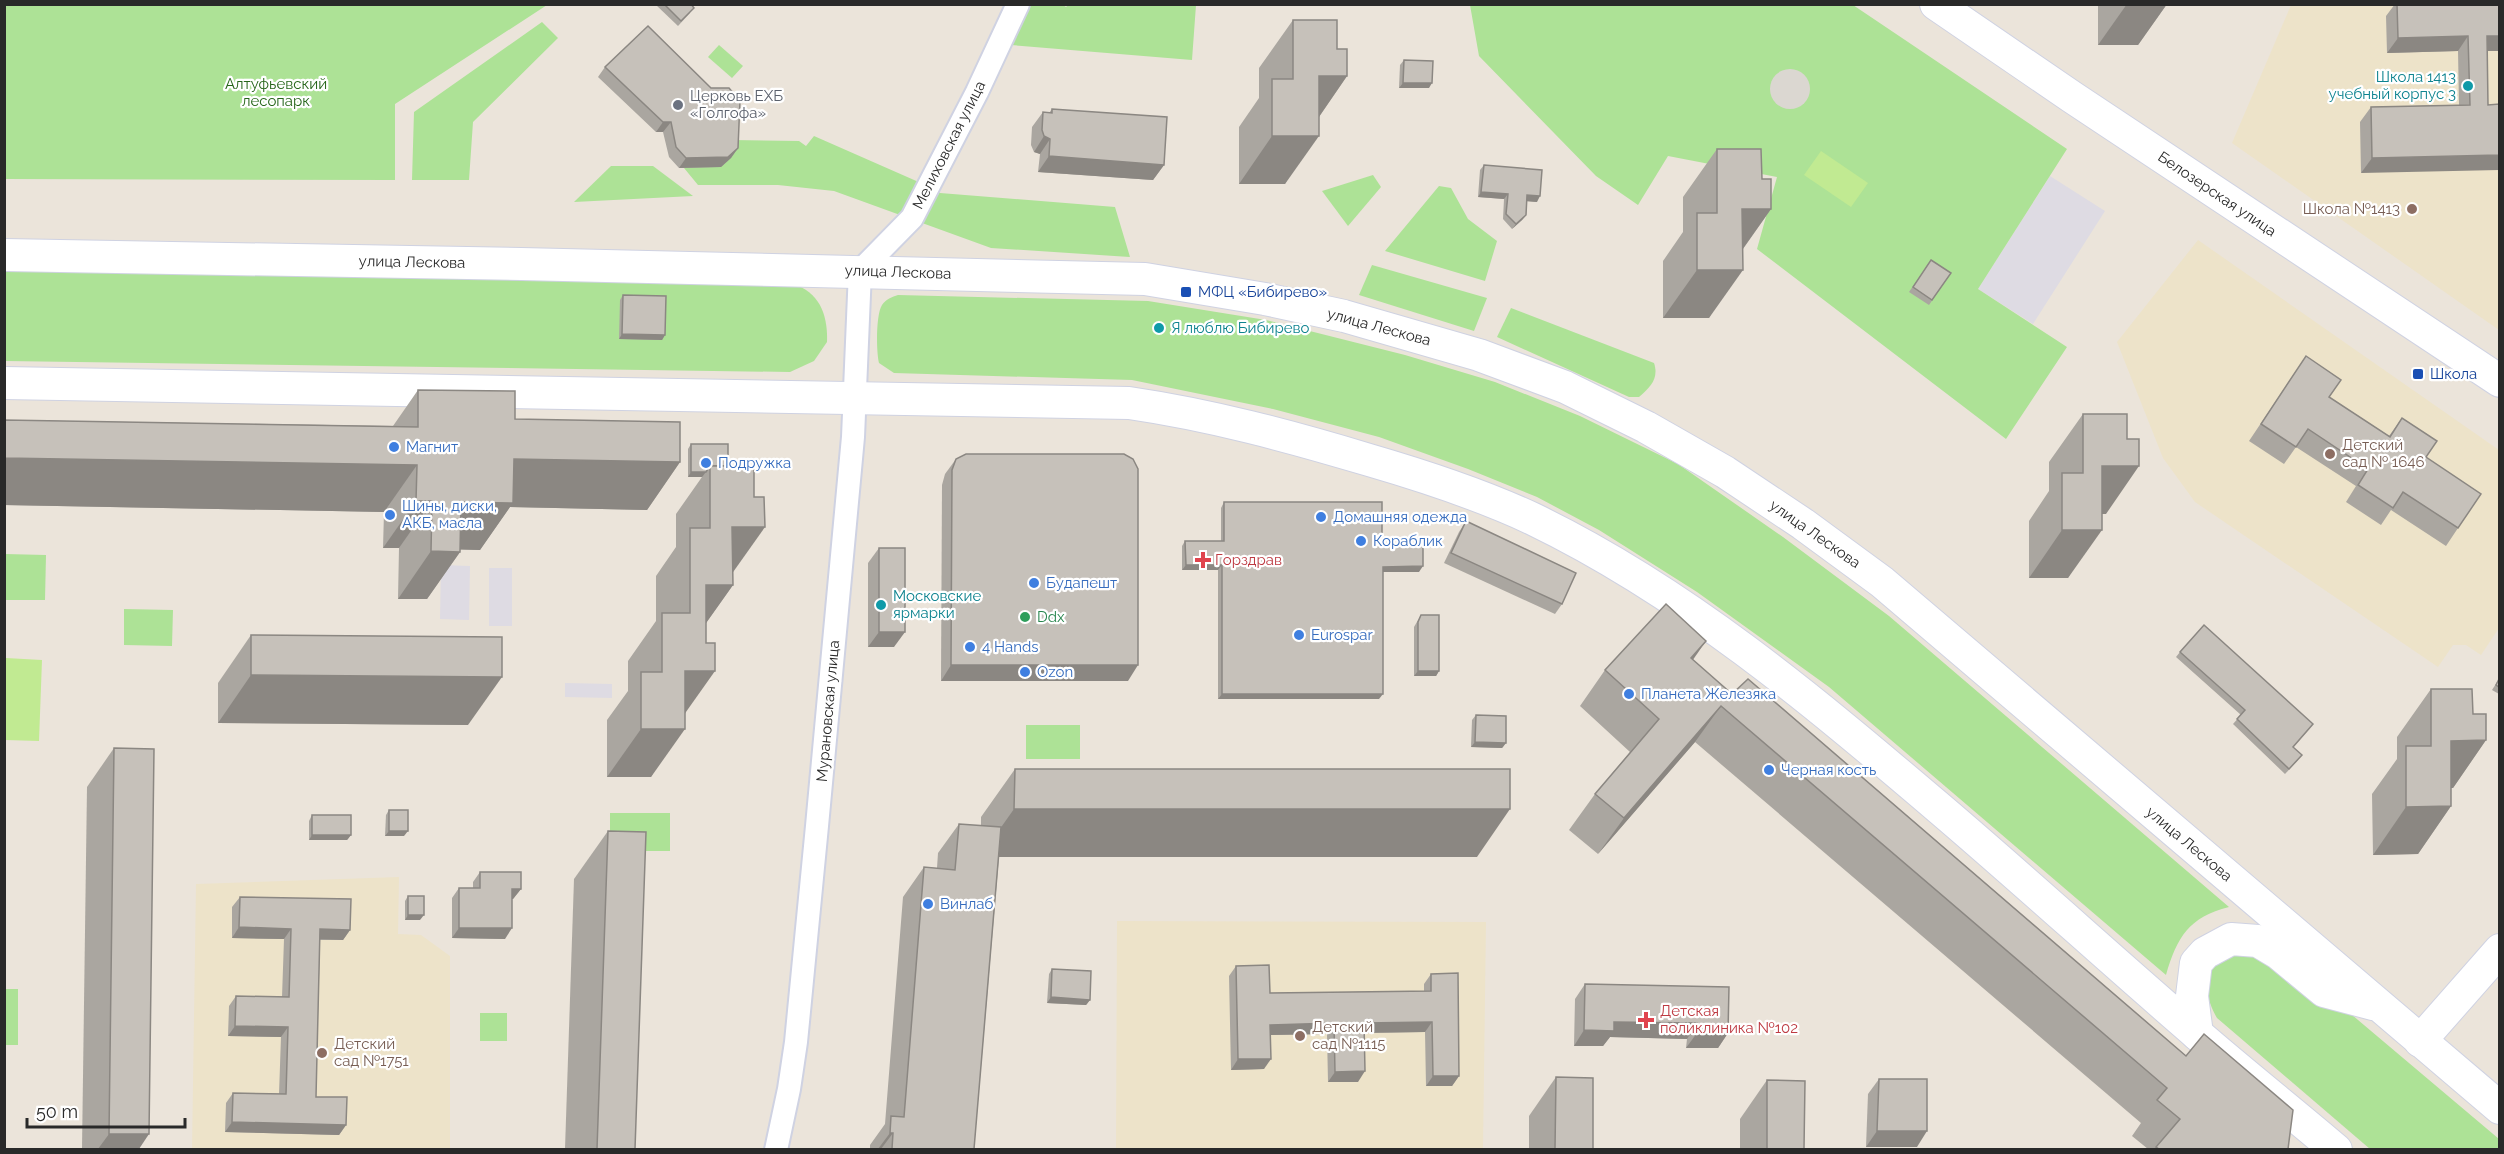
<svg xmlns="http://www.w3.org/2000/svg" width="2504" height="1154" viewBox="0 0 2504 1154" font-family="Raleway,sans-serif">
  <style>
    .industrial { fill: #dedbe3 }
    .education { fill: #ede3c9 }
    .green { fill: #ade296 }
    .pitch { fill: #c1ea92 }
    .plaza { fill: #dbd7d1 }
    .lines { fill: none; stroke-linecap: round; stroke-linejoin: round }
    .street-casing { stroke: #cfd2e2; stroke-width: 26 }
    .secondary-casing { stroke: #cfd2e2; stroke-width: 34 }
    .street { stroke: #fff; stroke-width: 22 }
    .secondary { stroke: #fff; stroke-width: 32 }
    .wall { fill: #aaa6a0 }
    .shaded-wall { fill: #8b8782 }
    .building { fill: #c6c1ba; stroke: #8b8782; stroke-width: 1.5 }
    .culture-dot { fill: #0f9aa8; stroke: #fff; stroke-width: 2 }
    .worship-dot { fill: #6b7280; stroke: #fff; stroke-width: 2 }
    .education-dot { fill: #8d6e63; stroke: #fff; stroke-width: 2 }
    .transit-dot { fill: #1a4fb4; stroke: #fff; stroke-width: 2 }
    .shop-dot { fill: #3f7fe0; stroke: #fff; stroke-width: 2 }
    .health-dot { fill: #e0444e; stroke: #fff; stroke-width: 2 }
    .leisure-dot { fill: #2e9e5b; stroke: #fff; stroke-width: 2 }
    .labels { text-anchor: middle; stroke-width: 4.5; stroke-linejoin: round; paint-order: stroke }
    .culture-label { font-size: 15px; fill: #0d838f; stroke: #fff; text-anchor: start }
    .park-label { font-size: 15px; fill: #26651a; stroke: #fff }
    .worship-label { font-size: 15px; fill: #5b616d; stroke: #fff; text-anchor: start }
    .street-label { font-size: 15px; fill: #292929; stroke: #fff }
    .education-label { font-size: 15px; fill: #785e54; stroke: #fff; text-anchor: start }
    .transit-label { font-size: 15px; fill: #164399; stroke: #fff; text-anchor: start }
    .shop-label { font-size: 15px; fill: #366cbe; stroke: #fff; text-anchor: start }
    .health-label { font-size: 15px; fill: #be3a42; stroke: #fff; text-anchor: start }
    .leisure-label { font-size: 15px; fill: #27864d; stroke: #fff; text-anchor: start }
  </style>
  <rect width="100%" height="100%" fill="#ebe4da"/>
  <g class="industrial">
    <path d="M 2050,176 L 2105,211 L 2033,324 L 1978,289 Z"/>
    <path d="M 441,565 L 470,566 L 469,620 L 440,619 Z"/>
    <rect x="489" y="568" width="23" height="58"/>
    <path d="M 565,683 L 612,684 L 612,698 L 565,697 Z"/>
  </g>
  <g class="education">
    <path d="M 2291,5 L 2499,5 L 2499,330 L 2232,143 Z"/>
    <path d="M 2198,240 L 2499,450 L 2499,628 L 2481,655 L 2466,645 L 2453,645 L 2438,667 L 2195,502 L 2163,458 L 2117,342 Z"/>
    <path d="M 399,877 L 398,934 L 421,935 L 450,956 L 450,1149 L 192,1150 L 196,884 Z"/>
    <path d="M 1117,921 L 1486,922 L 1483,1149 L 1116,1150 Z"/>
  </g>
  <g class="green">
    <path d="M 5,4 L 547,4 L 547,5 L 395,104 L 395,180 L 5,179 Z"/>
    <path d="M 1069,4 L 1196,5 L 1192,60 L 1011,45 L 1027,5 L 1063,5 L 1066,7 Z"/>
    <path d="M 1470,5 L 1853,5 L 2067,149 L 1978,289 L 2067,347 L 2006,439 L 1757,249 L 1777,177 L 1668,156 L 1638,205 L 1596,176 L 1479,56 Z"/>
    <path d="M 542,22 L 558,38 L 473,122 L 469,180 L 412,180 L 414,112 Z"/>
    <path d="M 719,45 L 743,66 L 732,78 L 708,57 Z"/>
    <path d="M 814,136 L 930,187 L 940,193 L 1115,207 L 1130,257 L 991,248 L 834,191 L 778,185 L 698,185 L 684,168 L 731,140 L 799,141 L 806,146 Z"/>
    <path d="M 611,166 L 653,166 L 693,196 L 574,202 Z"/>
    <path d="M 1373,175 L 1381,187 L 1348,226 L 1322,191 Z"/>
    <path d="M 1439,186 L 1451,188 L 1468,219 L 1497,241 L 1485,281 L 1385,251 Z"/>
    <path d="M 1372,265 L 1487,298 L 1474,331 L 1359,295 Z"/>
    <path d="M 5,271 L 793,284 C 820,292 828,316 827,342 L 814,361 L 790,372 L 5,361 Z"/>
    <path d="M 898,295 L 1148,301 L 1266,320 L 1405,355 L 1495,382 L 1580,416 L 1678,464 L 1783,537 L 1889,616 L 2229,907 C 2189,917 2177,937 2166,975 L 1829,687 L 1697,592 L 1599,530 L 1537,497 L 1468,469 L 1379,437 L 1273,409 L 1132,380 L 894,373 L 879,363 C 876,351 876,314 882,305 C 886,299 892,297 898,295 Z"/>
    <path d="M 1511,308 L 1654,363 C 1659,378 1651,387 1639,397 L 1629,397 L 1497,337 Z"/>
    <path d="M 5,554 L 46,555 L 45,600 L 5,600 Z"/>
    <path d="M 124,609 L 173,610 L 172,646 L 124,645 Z"/>
    <rect x="1026" y="725" width="54" height="34"/>
    <rect x="610" y="813" width="60" height="38"/>
    <path d="M 2240,949 L 2345,1009 L 2499,1139 L 2499,1149 L 2370,1149 L 2217,1018 C 2208,1003 2200,977 2216,964 C 2223,958 2232,954 2240,949 Z"/>
    <path d="M 4,989 L 18,989 L 18,1045 L 5,1045 Z"/>
    <rect x="480" y="1013" width="27" height="28"/>
  </g>
  <g class="pitch">
    <path d="M 1821,151 L 1868,183 L 1851,207 L 1804,175 Z"/>
    <path d="M 6,658 L 42,660 L 39,741 L 5,740 Z"/>
  </g>
  <circle class="plaza" cx="1790" cy="89" r="20"/>
  <g class="lines">
    <defs>
      <path id="street" d="M 776,1150 L 789,1089 L 796,1042 L 817,826 L 853,437 L 860,271 L 912,218 L 977,92 L 1018,4"/>
      <g id="secondary">
        <path d="M 1936,4 L 2072,97 L 2500,381"/>
        <path d="M 4,255 L 521,264 L 1145,279 L 1265,299 L 1344,316 L 1479,355 L 1565,387 L 1646,427 L 1725,472 L 1803,524 L 1882,582 L 2500,1108"/>
        <path d="M 4,383 L 1129,403 C 1211,415 1289,436 1369,460 C 1424,476 1480,494 1533,519 C 1684,592 1812,700 1939,808 C 2026,882 2110,959 2196,1033 C 2242,1073 2289,1110 2336,1150"/>
        <path d="M 2197,1034 L 2192,996 L 2196,963 L 2205,953 L 2231,939 L 2258,941 L 2278,953 L 2324,991 L 2373,1004"/>
        <path d="M 2420,1041 L 2500,950"/>
      </g>
    </defs>
    <use href="#street" class="street-casing"/>
    <use href="#secondary" class="secondary-casing"/>
    <use href="#street" class="street"/>
    <use href="#secondary" class="secondary"/>
  </g>
  <g class="wall">
    <path d="M 655,4 L 691,4 L 690,13 L 678,26 Z"/>
    <path d="M 2098,4 L 2167,4 L 2138,45 L 2098,45 Z"/>
    <path d="M 2395,4 L 2499,4 L 2499,51 L 2487,51 L 2488,105 L 2361,173 L 2360,122 L 2371,107 L 2459,105 L 2458,51 L 2387,53 L 2386,16 Z"/>
    <path d="M 1293,20 L 1337,49 L 1347,76 L 1319,117 L 1285,184 L 1239,184 L 1239,127 L 1259,98 L 1259,68 Z"/>
    <path d="M 1404,60 L 1429,88 L 1399,88 L 1400,65 Z"/>
    <path d="M 605,67 L 738,148 L 731,158 L 721,167 L 679,168 L 669,157 L 663,132 L 656,132 L 598,77 Z"/>
    <path d="M 1052,109 L 1164,165 L 1153,180 L 1038,172 L 1040,154 L 1034,152 L 1031,145 L 1032,127 L 1043,112 L 1049,113 Z"/>
    <path d="M 1717,149 L 1762,179 L 1771,209 L 1743,249 L 1709,318 L 1663,318 L 1663,261 L 1683,232 L 1683,197 Z"/>
    <path d="M 1484,165 L 1537,202 L 1527,201 L 1526,215 L 1522,220 L 1512,229 L 1503,219 L 1504,199 L 1478,197 L 1480,170 Z"/>
    <path d="M 1931,260 L 1951,273 L 1929,305 L 1909,292 Z"/>
    <path d="M 623,295 L 665,335 L 662,340 L 619,339 L 620,300 Z"/>
    <path d="M 2306,356 L 2329,397 L 2389,436 L 2402,418 L 2426,457 L 2458,528 L 2446,546 L 2391,510 L 2381,525 L 2346,502 L 2356,486 L 2296,447 L 2284,464 L 2249,441 Z"/>
    <path d="M 418,390 L 515,419 L 680,462 L 647,510 L 510,507 L 480,550 L 460,549 L 460,552 L 427,599 L 398,599 L 399,548 L 383,548 L 384,512 L 4,505 L 4,420 L 393,426 Z"/>
    <path d="M 2083,414 L 2106,514 L 2102,514 L 2068,578 L 2029,578 L 2029,521 L 2049,491 L 2049,462 Z"/>
    <path d="M 691,444 L 728,466 L 733,585 L 706,623 L 685,714 L 651,777 L 607,777 L 607,720 L 628,691 L 628,661 L 656,621 L 656,576 L 676,547 L 676,514 L 702,477 L 688,477 L 688,449 Z"/>
    <path d="M 956,459 L 1128,681 L 941,681 L 942,485 L 945,474 Z"/>
    <path d="M 1224,502 L 1382,545 L 1419,572 L 1383,572 L 1379,699 L 1218,699 L 1218,570 L 1182,570 L 1182,546 L 1185,541 L 1221,541 L 1221,508 Z"/>
    <path d="M 1466,521 L 1562,604 L 1555,614 L 1444,563 L 1459,532 Z"/>
    <path d="M 879,548 L 894,647 L 868,647 L 868,563 Z"/>
    <path d="M 1421,615 L 1439,671 L 1436,676 L 1414,676 L 1414,627 Z"/>
    <path d="M 251,635 L 468,725 L 218,723 L 218,683 Z"/>
    <path d="M 2180,652 L 2309,729 L 2293,747 L 2298,760 L 2285,774 L 2233,724 L 2241,715 L 2176,657 Z"/>
    <path d="M 1693,660 L 1732,694 L 2288,1149 L 2148,1149 L 2132,1136 L 2141,1123 L 1695,742 L 1598,854 L 1569,830 L 1595,794 L 1630,752 L 1580,706 L 1605,670 Z"/>
    <path d="M 2499,679 L 2499,694 L 2492,690 Z"/>
    <path d="M 2431,689 L 2473,714 L 2486,740 L 2453,788 L 2451,788 L 2451,806 L 2418,854 L 2373,855 L 2372,794 L 2397,759 L 2397,737 Z"/>
    <path d="M 1476,715 L 1506,743 L 1502,748 L 1471,747 L 1472,720 Z"/>
    <path d="M 114,748 L 139,1149 L 82,1149 L 87,787 Z"/>
    <path d="M 1015,769 L 1477,857 L 999,857 L 974,1149 L 870,1149 L 870,1145 L 885,1124 L 903,897 L 924,867 L 937,868 L 938,853 L 959,824 L 981,826 L 981,817 Z"/>
    <path d="M 389,810 L 404,836 L 385,836 L 386,815 Z"/>
    <path d="M 312,815 L 351,835 L 347,840 L 309,840 L 309,821 Z"/>
    <path d="M 608,831 L 635,1149 L 565,1149 L 574,879 Z"/>
    <path d="M 480,872 L 521,889 L 513,899 L 512,899 L 505,939 L 452,938 L 452,898 L 459,888 L 473,888 L 473,882 Z"/>
    <path d="M 408,896 L 420,920 L 405,920 L 405,901 Z"/>
    <path d="M 240,897 L 350,930 L 343,940 L 320,940 L 316,1097 L 346,1125 L 339,1135 L 225,1132 L 226,1103 L 233,1093 L 279,1094 L 281,1037 L 228,1036 L 229,1006 L 236,996 L 282,997 L 284,939 L 232,938 L 232,907 Z"/>
    <path d="M 1236,966 L 1270,993 L 1424,991 L 1424,984 L 1431,974 L 1459,1076 L 1452,1086 L 1426,1086 L 1425,1032 L 1364,1033 L 1358,1082 L 1328,1082 L 1327,1034 L 1271,1035 L 1264,1069 L 1231,1070 L 1229,976 Z"/>
    <path d="M 1052,969 L 1090,1000 L 1086,1005 L 1047,1003 L 1049,974 Z"/>
    <path d="M 1585,984 L 1728,1033 L 1718,1048 L 1686,1048 L 1687,1039 L 1610,1037 L 1603,1046 L 1574,1046 L 1575,999 Z"/>
    <path d="M 1556,1077 L 1593,1149 L 1529,1149 L 1529,1116 Z"/>
    <path d="M 1879,1079 L 1917,1147 L 1866,1147 L 1868,1094 Z"/>
    <path d="M 1767,1080 L 1804,1149 L 1740,1149 L 1740,1119 Z"/>
  </g>
  <g class="shaded-wall">
    <path d="M 2127,4 L 2167,4 L 2138,45 L 2098,45 Z"/>
    <path d="M 2468,36 L 2458,51 L 2387,53 L 2398,38 Z"/>
    <path d="M 2487,36 L 2499,36 L 2499,51 L 2476,51 Z"/>
    <path d="M 1319,76 L 1347,76 L 1314,124 Z"/>
    <path d="M 1403,83 L 1432,83 L 1429,88 L 1399,88 Z"/>
    <path d="M 663,122 L 671,122 L 663,132 L 656,132 Z"/>
    <path d="M 1044,136 L 1050,139 L 1040,154 L 1034,152 Z"/>
    <path d="M 1272,136 L 1319,136 L 1285,184 L 1239,184 Z"/>
    <path d="M 738,148 L 731,158 L 721,167 L 679,168 L 686,158 Z"/>
    <path d="M 2499,155 L 2499,170 L 2361,173 L 2372,158 Z"/>
    <path d="M 1049,156 L 1164,165 L 1153,180 L 1038,172 Z"/>
    <path d="M 1481,192 L 1508,194 L 1504,199 L 1478,197 Z"/>
    <path d="M 1527,195 L 1540,196 L 1537,202 L 1524,201 Z"/>
    <path d="M 1742,209 L 1771,209 L 1737,257 Z"/>
    <path d="M 1526,215 L 1522,220 L 1512,229 L 1516,224 Z"/>
    <path d="M 1697,270 L 1743,270 L 1709,318 L 1663,318 Z"/>
    <path d="M 622,334 L 665,335 L 662,340 L 619,339 Z"/>
    <path d="M 4,458 L 417,465 L 384,512 L 4,505 Z"/>
    <path d="M 514,459 L 680,462 L 647,510 L 510,507 L 480,550 L 431,549 L 461,502 Z"/>
    <path d="M 2102,466 L 2139,466 L 2106,514 L 2068,514 Z"/>
    <path d="M 691,472 L 706,472 L 702,477 L 688,477 Z"/>
    <path d="M 416,501 L 432,501 L 399,548 L 383,548 Z"/>
    <path d="M 732,527 L 765,527 L 731,575 Z"/>
    <path d="M 2062,530 L 2102,530 L 2068,578 L 2029,578 Z"/>
    <path d="M 431,551 L 460,552 L 427,599 L 398,599 Z"/>
    <path d="M 1186,565 L 1222,565 L 1218,570 L 1182,570 Z"/>
    <path d="M 1423,566 L 1419,572 L 1379,572 L 1383,567 Z"/>
    <path d="M 706,585 L 733,585 L 699,633 L 690,613 Z"/>
    <path d="M 879,632 L 905,632 L 894,647 L 868,647 Z"/>
    <path d="M 1706,641 L 1681,677 L 1691,658 Z"/>
    <path d="M 951,665 L 1138,665 L 1128,681 L 941,681 Z"/>
    <path d="M 685,671 L 715,671 L 681,719 Z"/>
    <path d="M 1418,671 L 1439,671 L 1436,676 L 1414,676 Z"/>
    <path d="M 251,675 L 502,677 L 468,725 L 218,723 Z"/>
    <path d="M 1222,694 L 1383,694 L 1379,699 L 1218,699 Z"/>
    <path d="M 1721,706 L 1695,742 L 1598,854 L 1624,818 Z"/>
    <path d="M 641,729 L 685,729 L 651,777 L 607,777 Z"/>
    <path d="M 2486,740 L 2453,788 L 2417,789 L 2451,741 Z"/>
    <path d="M 1475,742 L 1506,743 L 1502,748 L 1471,747 Z"/>
    <path d="M 2451,806 L 2418,854 L 2373,855 L 2406,807 Z"/>
    <path d="M 1014,809 L 1510,809 L 1477,857 L 980,857 Z"/>
    <path d="M 389,831 L 408,831 L 404,836 L 385,836 Z"/>
    <path d="M 312,835 L 351,835 L 347,840 L 309,840 Z"/>
    <path d="M 512,889 L 521,889 L 513,899 L 505,899 Z"/>
    <path d="M 408,915 L 424,915 L 420,920 L 405,920 Z"/>
    <path d="M 239,927 L 291,929 L 284,939 L 232,938 Z"/>
    <path d="M 459,928 L 512,928 L 505,939 L 452,938 Z"/>
    <path d="M 320,929 L 350,930 L 343,940 L 313,939 Z"/>
    <path d="M 1051,997 L 1090,1000 L 1086,1005 L 1047,1003 Z"/>
    <path d="M 1432,1022 L 1425,1032 L 1357,1033 L 1364,1023 Z"/>
    <path d="M 1614,1022 L 1697,1023 L 1687,1039 L 1610,1037 L 1603,1046 L 1574,1046 L 1584,1030 Z"/>
    <path d="M 1334,1023 L 1327,1034 L 1263,1035 L 1270,1025 Z"/>
    <path d="M 235,1026 L 288,1027 L 281,1037 L 228,1036 Z"/>
    <path d="M 1697,1033 L 1728,1033 L 1718,1048 L 1686,1048 Z"/>
    <path d="M 1238,1059 L 1271,1059 L 1264,1069 L 1231,1070 Z"/>
    <path d="M 1365,1071 L 1358,1082 L 1328,1082 L 1335,1072 Z"/>
    <path d="M 1433,1076 L 1459,1076 L 1452,1086 L 1426,1086 Z"/>
    <path d="M 232,1122 L 346,1125 L 339,1135 L 225,1132 Z"/>
    <path d="M 1877,1131 L 1927,1131 L 1917,1147 L 1866,1147 Z"/>
    <path d="M 890,1133 L 893,1133 L 881,1149 L 878,1149 Z"/>
    <path d="M 109,1134 L 149,1134 L 139,1149 L 98,1149 Z"/>
  </g>
  <g class="building">
    <path d="M 664,4 L 691,4 L 694,8 L 681,21 Z"/>
    <path d="M 2397,4 L 2499,4 L 2499,36 L 2487,36 L 2488,105 L 2499,104 L 2499,155 L 2372,158 L 2371,107 L 2470,105 L 2468,36 L 2398,38 Z"/>
    <path d="M 1293,20 L 1337,20 L 1337,49 L 1347,49 L 1347,76 L 1319,76 L 1319,136 L 1272,136 L 1272,79 L 1293,79 Z"/>
    <path d="M 648,26 L 711,88 L 729,88 L 740,101 L 738,148 L 728,157 L 686,158 L 676,147 L 671,122 L 663,122 L 605,67 Z"/>
    <path d="M 1404,60 L 1433,61 L 1432,83 L 1403,83 Z"/>
    <path d="M 1052,109 L 1167,117 L 1164,165 L 1049,156 L 1050,139 L 1044,136 L 1042,130 L 1043,112 L 1052,113 Z"/>
    <path d="M 1717,149 L 1761,149 L 1762,179 L 1771,179 L 1771,209 L 1742,209 L 1743,270 L 1697,270 L 1697,213 L 1717,213 Z"/>
    <path d="M 1484,165 L 1542,170 L 1540,196 L 1527,195 L 1526,215 L 1516,224 L 1506,214 L 1508,194 L 1481,192 Z"/>
    <path d="M 1931,260 L 1951,273 L 1932,300 L 1913,287 Z"/>
    <path d="M 623,295 L 666,296 L 665,335 L 622,334 Z"/>
    <path d="M 2306,356 L 2341,380 L 2329,397 L 2390,437 L 2402,418 L 2437,441 L 2426,457 L 2481,494 L 2458,528 L 2403,492 L 2393,508 L 2358,485 L 2368,469 L 2308,429 L 2296,447 L 2261,424 Z"/>
    <path d="M 418,390 L 515,391 L 515,419 L 680,422 L 680,462 L 514,459 L 513,503 L 461,502 L 460,552 L 431,551 L 432,501 L 416,501 L 417,465 L 4,458 L 4,420 L 418,427 Z"/>
    <path d="M 2083,414 L 2127,414 L 2127,439 L 2139,439 L 2139,466 L 2102,466 L 2102,530 L 2062,530 L 2062,473 L 2083,473 Z"/>
    <path d="M 691,444 L 728,444 L 728,466 L 710,466 L 706,472 L 691,472 Z"/>
    <path d="M 966,454 L 1124,454 L 1133,459 L 1138,469 L 1138,665 L 951,665 L 952,470 L 956,459 Z"/>
    <path d="M 710,466 L 754,466 L 754,497 L 764,497 L 765,527 L 732,527 L 733,585 L 706,585 L 706,643 L 715,643 L 715,671 L 685,671 L 685,729 L 641,729 L 641,672 L 662,672 L 662,613 L 690,613 L 690,528 L 710,528 Z"/>
    <path d="M 1224,502 L 1382,502 L 1382,545 L 1423,545 L 1423,566 L 1383,567 L 1383,694 L 1222,694 L 1222,565 L 1186,565 L 1185,541 L 1224,541 Z"/>
    <path d="M 1466,521 L 1576,573 L 1562,604 L 1451,553 Z"/>
    <rect x="879" y="548" width="26" height="84"/>
    <path d="M 1666,604 L 1706,641 L 1691,658 L 1732,694 L 1748,679 L 2186,1056 L 2204,1034 L 2293,1110 L 2288,1149 L 2159,1149 L 2156,1147 L 2180,1119 L 2157,1100 L 2167,1088 L 1721,706 L 1624,818 L 1595,794 L 1659,719 L 1605,670 Z"/>
    <path d="M 1421,615 L 1439,615 L 1439,671 L 1418,671 L 1418,622 Z"/>
    <path d="M 2204,625 L 2313,724 L 2293,747 L 2302,755 L 2289,769 L 2237,719 L 2245,710 L 2180,652 Z"/>
    <path d="M 251,635 L 502,637 L 502,677 L 251,675 Z"/>
    <path d="M 2499,679 L 2499,687 L 2496,685 Z"/>
    <path d="M 2431,689 L 2472,689 L 2473,714 L 2486,714 L 2486,740 L 2451,741 L 2451,806 L 2406,807 L 2406,746 L 2431,746 Z"/>
    <path d="M 1476,715 L 1506,716 L 1506,743 L 1475,742 Z"/>
    <path d="M 114,748 L 154,749 L 149,1134 L 109,1134 Z"/>
    <path d="M 1015,769 L 1510,769 L 1510,809 L 1014,809 Z"/>
    <rect x="389" y="810" width="19" height="21"/>
    <rect x="312" y="815" width="39" height="20"/>
    <path d="M 959,824 L 1001,827 L 974,1149 L 892,1149 L 893,1133 L 890,1133 L 891,1116 L 904,1117 L 924,867 L 955,870 Z"/>
    <path d="M 608,831 L 646,832 L 635,1149 L 597,1149 Z"/>
    <path d="M 480,872 L 521,872 L 521,889 L 512,889 L 512,928 L 459,928 L 459,888 L 480,888 Z"/>
    <rect x="408" y="896" width="16" height="19"/>
    <path d="M 240,897 L 351,899 L 350,930 L 320,929 L 316,1097 L 347,1097 L 346,1125 L 232,1122 L 233,1093 L 286,1094 L 288,1027 L 235,1026 L 236,996 L 289,997 L 291,929 L 239,927 Z"/>
    <path d="M 1269,965 L 1270,993 L 1431,991 L 1431,974 L 1458,973 L 1459,1076 L 1433,1076 L 1432,1022 L 1364,1023 L 1365,1071 L 1335,1072 L 1334,1023 L 1270,1025 L 1271,1059 L 1238,1059 L 1236,966 Z"/>
    <path d="M 1052,969 L 1091,971 L 1090,1000 L 1051,997 Z"/>
    <path d="M 1585,984 L 1729,987 L 1728,1033 L 1697,1033 L 1697,1023 L 1614,1022 L 1614,1031 L 1584,1030 Z"/>
    <path d="M 1556,1077 L 1593,1078 L 1593,1149 L 1555,1149 Z"/>
    <path d="M 1879,1079 L 1927,1079 L 1927,1131 L 1877,1131 Z"/>
    <path d="M 1767,1080 L 1805,1081 L 1804,1149 L 1767,1149 Z"/>
  </g>
  <g class="culture-dot">
    <circle cx="2468" cy="86" r="6"/>
    <circle cx="1159" cy="328" r="6"/>
    <circle cx="881" cy="605" r="6"/>
  </g>
  <circle class="worship-dot" cx="678" cy="105" r="6"/>
  <g class="education-dot">
    <circle cx="2412" cy="209" r="6"/>
    <circle cx="2330" cy="454" r="6"/>
    <circle cx="1300" cy="1036" r="6"/>
    <circle cx="322" cy="1053" r="6"/>
  </g>
  <g class="transit-dot">
    <rect x="1180" y="286" width="12" height="12" rx="3"/>
    <rect x="2412" y="368" width="12" height="12" rx="3"/>
  </g>
  <g class="shop-dot">
    <circle cx="394" cy="447" r="6"/>
    <circle cx="706" cy="463" r="6"/>
    <circle cx="390" cy="515" r="6"/>
    <circle cx="1321" cy="517" r="6"/>
    <circle cx="1361" cy="541" r="6"/>
    <circle cx="1034" cy="583" r="6"/>
    <circle cx="1299" cy="635" r="6"/>
    <circle cx="970" cy="647" r="6"/>
    <circle cx="1025" cy="672" r="6"/>
    <circle cx="1629" cy="694" r="6"/>
    <circle cx="1769" cy="770" r="6"/>
    <circle cx="928" cy="904" r="6"/>
  </g>
  <g class="health-dot">
    <path d="M1200 551h6v6h6v6h-6v6h-6v-6h-6v-6h6z"/>
    <path d="M1643 1011h6v6h6v6h-6v6h-6v-6h-6v-6h6z"/>
  </g>
  <circle class="leisure-dot" cx="1025" cy="617" r="6"/>
  <g class="labels">
    <g class="culture-label">
      <text x="2456" y="82" text-anchor="end">Школа 1413<tspan x="2456" dy="17">учебный корпус 3</tspan></text>
      <text x="1171" y="333">Я люблю Бибирево</text>
      <text x="893" y="601">Московские<tspan x="893" dy="17">ярмарки</tspan></text>
    </g>
    <g class="park-label">
      <text x="276" y="89">Алтуфьевский<tspan x="276" dy="17">лесопарк</tspan></text>
    </g>
    <g class="worship-label">
      <text x="690" y="101">Церковь ЕХБ<tspan x="690" dy="17">«Голгофа»</tspan></text>
    </g>
    <g class="street-label">
      <text transform="translate(949 145) rotate(-63)" y="5">Мелиховская улица</text>
      <text transform="translate(2217 194) rotate(34)" y="5">Белозерская улица</text>
      <text transform="translate(412 262) rotate(1)" y="5">улица Лескова</text>
      <text transform="translate(898 272) rotate(2)" y="5">улица Лескова</text>
      <text transform="translate(1379 327) rotate(15)" y="5">улица Лескова</text>
      <text transform="translate(1815 534) rotate(35)" y="5">улица Лескова</text>
      <text transform="translate(828 711) rotate(-85)" y="5">Мурановская улица</text>
      <text transform="translate(2189 844) rotate(40)" y="5">улица Лескова</text>
    </g>
    <g class="education-label">
      <text x="2400" y="214" text-anchor="end">Школа №1413</text>
      <text x="2342" y="450">Детский<tspan x="2342" dy="17">сад № 1646</tspan></text>
      <text x="1312" y="1032">Детский<tspan x="1312" dy="17">сад №1115</tspan></text>
      <text x="334" y="1049">Детский<tspan x="334" dy="17">сад №1751</tspan></text>
    </g>
    <g class="transit-label">
      <text x="1198" y="297">МФЦ «Бибирево»</text>
      <text x="2430" y="379">Школа</text>
    </g>
    <g class="shop-label">
      <text x="406" y="452">Магнит</text>
      <text x="718" y="468">Подружка</text>
      <text x="402" y="511">Шины, диски,<tspan x="402" dy="17">АКБ, масла</tspan></text>
      <text x="1333" y="522">Домашняя одежда</text>
      <text x="1373" y="546">Кораблик</text>
      <text x="1046" y="588">Будапешт</text>
      <text x="1311" y="640">Eurospar</text>
      <text x="982" y="652">4 Hands</text>
      <text x="1037" y="677">Ozon</text>
      <text x="1641" y="699">Планета Железяка</text>
      <text x="1781" y="775">Черная кость</text>
      <text x="940" y="909">Винлаб</text>
    </g>
    <g class="health-label">
      <text x="1215" y="565">Горздрав</text>
      <text x="1660" y="1016">Детская<tspan x="1660" dy="17">поликлиника №102</tspan></text>
    </g>
    <g class="leisure-label">
      <text x="1037" y="622">Ddx</text>
    </g>
  </g>
  <rect width="2504" height="1154" fill="none" stroke="#292929" stroke-width="12"/>
  <path d="M27 1118v9h158v-9" fill="none" stroke="#292929" stroke-width="3"/>
  <text x="36" y="1118" font-size="18" fill="#292929" stroke="#ffffff" stroke-width="4.5" paint-order="stroke">50 m</text>
</svg>
